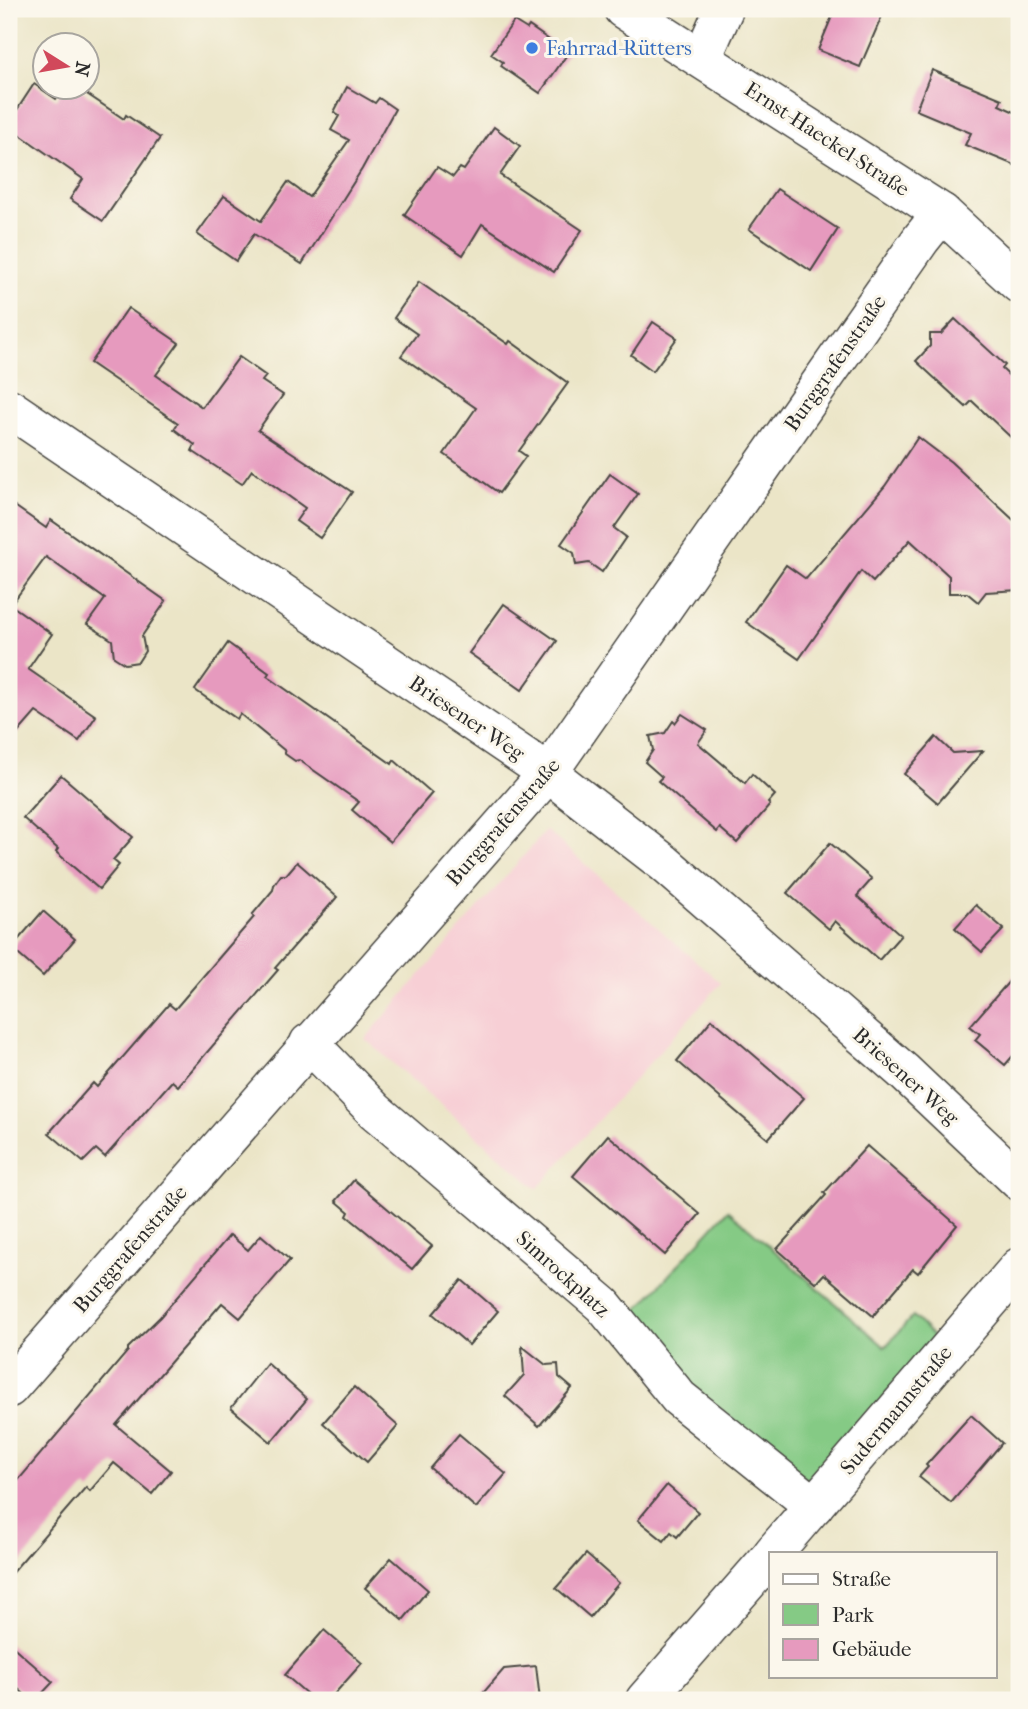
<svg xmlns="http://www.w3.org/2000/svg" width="1028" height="1709" viewBox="0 0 1028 1709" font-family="'IM FELL French Canon',serif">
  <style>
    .built { fill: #f7cfd5 }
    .green { fill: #85ca85; stroke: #587a58; stroke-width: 2 }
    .building { fill: #e69abe }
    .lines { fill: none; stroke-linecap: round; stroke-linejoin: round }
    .minor-casing { stroke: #484742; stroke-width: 41 }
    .minor { stroke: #fff; stroke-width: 38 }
    .shop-dot { fill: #3f7fe0; stroke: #fbf7ec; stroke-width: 2.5 }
    .labels { text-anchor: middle; stroke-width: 6; stroke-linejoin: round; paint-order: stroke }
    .shop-label { font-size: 21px; fill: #366cbe; stroke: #fbf7ec; text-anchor: start }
    .street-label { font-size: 21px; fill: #2b2b2b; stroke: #fbf7ec }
  </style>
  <rect width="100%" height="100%" fill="#fbf7ec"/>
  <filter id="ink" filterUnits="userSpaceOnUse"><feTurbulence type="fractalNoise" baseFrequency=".0143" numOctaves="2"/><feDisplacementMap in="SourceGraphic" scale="14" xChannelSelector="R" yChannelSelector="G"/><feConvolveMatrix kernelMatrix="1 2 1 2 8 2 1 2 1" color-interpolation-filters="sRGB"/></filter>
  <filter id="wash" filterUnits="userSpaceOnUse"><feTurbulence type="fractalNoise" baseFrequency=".00686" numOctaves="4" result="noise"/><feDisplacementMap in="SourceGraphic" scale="28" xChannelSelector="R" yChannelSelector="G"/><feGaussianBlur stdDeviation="1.57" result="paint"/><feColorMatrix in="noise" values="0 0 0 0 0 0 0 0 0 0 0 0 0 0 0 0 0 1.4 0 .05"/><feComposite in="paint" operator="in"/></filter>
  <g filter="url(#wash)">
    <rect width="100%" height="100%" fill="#ebe5c7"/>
    <path class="built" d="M 546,830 L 721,983 L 537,1189 L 365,1039 Z"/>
    <path class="green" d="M 728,1210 L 885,1347 L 913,1316 L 936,1339 L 810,1482 L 683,1380 L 628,1320 Z"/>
    <g id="blocks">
      <g class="building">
        <path d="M 835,9 L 885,9 L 860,67 L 818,50 Z"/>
        <path d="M 514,21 L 527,29 L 529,26 L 568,53 L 540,93 L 501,66 L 503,62 L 491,54 Z"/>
        <path d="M 932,70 L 1002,99 L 999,105 L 1019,114 L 1019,167 L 965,145 L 971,133 L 916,110 Z"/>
        <path d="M 34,84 L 56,99 L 64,88 L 78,88 L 124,119 L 126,115 L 160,138 L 103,221 L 70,199 L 83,179 L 9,127 L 9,122 Z"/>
        <path d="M 347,87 L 375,103 L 379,98 L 395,109 L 362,169 L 302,264 L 254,234 L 236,261 L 197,234 L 224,196 L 261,221 L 288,182 L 309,197 L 349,140 L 331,130 L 339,116 L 334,112 Z"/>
        <path d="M 494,127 L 520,146 L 500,175 L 582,230 L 554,272 L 482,224 L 463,255 L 404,215 L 437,167 L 453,177 L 460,168 L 464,170 Z"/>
        <path d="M 777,189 L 838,229 L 811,271 L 749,229 Z"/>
        <path d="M 419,282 L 508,344 L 510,341 L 568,383 L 519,451 L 526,456 L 499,493 L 444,454 L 476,408 L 401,356 L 417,334 L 394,318 Z"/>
        <path d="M 128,308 L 179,343 L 156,375 L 202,407 L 239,357 L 266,376 L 262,381 L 283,395 L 258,430 L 352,492 L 320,538 L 296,521 L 305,508 L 252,470 L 242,484 L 192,451 L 195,445 L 174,429 L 178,423 L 90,363 Z"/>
        <path d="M 955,319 L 1005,365 L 1002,369 L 1019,385 L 1019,445 L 972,401 L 966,407 L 916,361 L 930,346 L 930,334 L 941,334 Z"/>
        <path d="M 653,322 L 677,338 L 653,371 L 631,355 Z"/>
        <path d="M 918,437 L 951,462 L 1019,525 L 1019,590 L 986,592 L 978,602 L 967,593 L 949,593 L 949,576 L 910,540 L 873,582 L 861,571 L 799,659 L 746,622 L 786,565 L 806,579 L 885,486 Z"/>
        <path d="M 610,474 L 638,494 L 614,528 L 626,537 L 602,572 L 589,563 L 576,565 L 574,553 L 561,544 Z"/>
        <path d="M 9,502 L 46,528 L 51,520 L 166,601 L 142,636 L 145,651 L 138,662 L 125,664 L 114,657 L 112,640 L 87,624 L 105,599 L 46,557 L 11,605 L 52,634 L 28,669 L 96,716 L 79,741 L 36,712 L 9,743 Z"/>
        <path d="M 504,604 L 557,641 L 522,690 L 469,653 Z"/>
        <path d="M 228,643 L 269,673 L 267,676 L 392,764 L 394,760 L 432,793 L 390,842 L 352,810 L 359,802 L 299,760 L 295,761 L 285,754 L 284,750 L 240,714 L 237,719 L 195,690 Z"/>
        <path d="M 682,714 L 707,730 L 698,743 L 745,783 L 752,774 L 775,795 L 768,803 L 770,805 L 737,843 L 720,828 L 717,832 L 658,781 L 662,777 L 645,762 L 653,750 L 650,736 L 665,733 L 673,721 L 675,723 Z"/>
        <path d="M 936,737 L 953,753 L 983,751 L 938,803 L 904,774 Z"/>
        <path d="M 61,775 L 133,837 L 113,860 L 119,865 L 99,889 L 56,852 L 58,849 L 23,818 Z"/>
        <path d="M 830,843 L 872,879 L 857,896 L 901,935 L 879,960 L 835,921 L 829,929 L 787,893 Z"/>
        <path d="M 297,862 L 337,897 L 275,968 L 278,970 L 178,1086 L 172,1081 L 105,1157 L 96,1149 L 83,1162 L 49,1133 L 93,1083 L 97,1087 L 169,1004 L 175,1009 L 254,917 L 252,915 L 273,890 L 274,885 L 281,875 L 286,875 Z"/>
        <path d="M 976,905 L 1004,929 L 982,952 L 955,928 Z"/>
        <path d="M 43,911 L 75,939 L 43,976 L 11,948 Z"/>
        <path d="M 1019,970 L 1019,1049 L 1005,1065 L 975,1040 L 980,1034 L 970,1026 Z"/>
        <path d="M 712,1019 L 804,1098 L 768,1139 L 677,1061 Z"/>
        <path d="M 608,1135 L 700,1214 L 665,1255 L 573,1176 Z"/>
        <path d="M 867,1146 L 957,1225 L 918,1273 L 913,1269 L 873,1316 L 824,1274 L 816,1283 L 777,1249 L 826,1195 L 824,1193 Z"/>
        <path d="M 354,1180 L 432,1246 L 412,1269 L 347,1216 L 349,1212 L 336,1201 Z"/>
        <path d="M 230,1235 L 248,1250 L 261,1235 L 290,1260 L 240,1318 L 222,1303 L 116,1425 L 171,1471 L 152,1494 L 114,1463 L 90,1491 L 86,1487 L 9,1576 L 9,1491 L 128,1351 L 128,1348 L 160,1317 Z"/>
        <path d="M 462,1280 L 498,1311 L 469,1345 L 433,1314 Z"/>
        <path d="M 522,1346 L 546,1365 L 558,1364 L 559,1377 L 572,1388 L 539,1426 L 505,1396 L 524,1375 Z"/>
        <path d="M 267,1363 L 307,1399 L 271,1442 L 231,1408 Z"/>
        <path d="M 354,1387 L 398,1426 L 367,1462 L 323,1423 Z"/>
        <path d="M 971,1415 L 1002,1443 L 951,1503 L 919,1477 L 928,1467 L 926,1465 Z"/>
        <path d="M 459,1434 L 506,1474 L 476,1508 L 430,1468 Z"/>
        <path d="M 667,1485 L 698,1512 L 677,1537 L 671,1532 L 664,1541 L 638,1520 Z"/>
        <path d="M 586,1554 L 619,1583 L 590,1617 L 556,1588 Z"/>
        <path d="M 391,1558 L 428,1590 L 403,1620 L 365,1588 Z"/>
        <path d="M 324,1630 L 362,1663 L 329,1700 L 314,1700 L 285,1675 Z"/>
        <path d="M 9,1643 L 53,1682 L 36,1700 L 31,1700 L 9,1681 Z"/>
        <path d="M 536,1666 L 540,1700 L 477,1700 L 504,1669 Z"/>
      </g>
    </g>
  </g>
  <g filter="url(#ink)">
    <use href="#blocks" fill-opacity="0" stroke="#484742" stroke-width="2"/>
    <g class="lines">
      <defs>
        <g id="minor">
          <path d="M 623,9 L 942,213 L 1019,284"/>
          <path d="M 702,58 L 724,9"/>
          <path d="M 9,408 L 548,773 L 664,863 L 903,1071 L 1019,1181"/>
          <path d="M 309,1043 L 375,1111 L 603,1305 L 679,1398 L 814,1506"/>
          <path d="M 9,1388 L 548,773 L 921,239 L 942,213"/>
          <path d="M 773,1553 L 1019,1267"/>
          <path d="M 645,1700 L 771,1556"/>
        </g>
      </defs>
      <use href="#minor" class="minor-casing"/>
      <use href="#minor" class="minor"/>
    </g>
  </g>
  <circle class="shop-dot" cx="532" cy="48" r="7"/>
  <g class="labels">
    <g class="shop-label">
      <text x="546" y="55">Fahrrad-Rütters</text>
    </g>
    <g class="street-label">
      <text transform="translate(827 139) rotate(33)" y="7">Ernst-Haeckel-Straße</text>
      <text transform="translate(835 363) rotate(-55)" y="7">Burggrafenstraße</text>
      <text transform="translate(467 718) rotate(34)" y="7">Briesener Weg</text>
      <text transform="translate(503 822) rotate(-49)" y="7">Burggrafenstraße</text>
      <text transform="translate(906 1076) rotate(42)" y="7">Briesener Weg</text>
      <text transform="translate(130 1249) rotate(-49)" y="7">Burggrafenstraße</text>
      <text transform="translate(563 1274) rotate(42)" y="7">Simrockplatz</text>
      <text transform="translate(896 1410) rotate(-50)" y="7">Sudermannstraße</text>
    </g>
  </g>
  <rect width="1028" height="1709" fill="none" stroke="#fbf7ec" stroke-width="35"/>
  <rect x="769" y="1552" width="228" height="126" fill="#fbf7ec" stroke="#a8a59f" stroke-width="2"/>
  <rect x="783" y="1574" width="35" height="10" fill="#ffffff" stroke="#a8a59f" stroke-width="2"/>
  <text x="832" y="1586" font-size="21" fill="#2b2b2b">Straße</text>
  <rect x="783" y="1604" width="35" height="21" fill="#85ca85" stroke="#a8a59f" stroke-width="2"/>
  <text x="832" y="1622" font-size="21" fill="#2b2b2b">Park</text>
  <rect x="783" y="1639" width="35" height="21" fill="#e69abe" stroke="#a8a59f" stroke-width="2"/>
  <text x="832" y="1656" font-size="21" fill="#2b2b2b">Gebäude</text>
  <g transform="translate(66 66) rotate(101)"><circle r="33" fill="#fbf7ec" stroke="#a8a59f" stroke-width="2"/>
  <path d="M0-5L12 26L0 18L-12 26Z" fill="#d1495b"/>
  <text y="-10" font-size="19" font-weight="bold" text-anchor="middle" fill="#2b2b2b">N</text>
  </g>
</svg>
